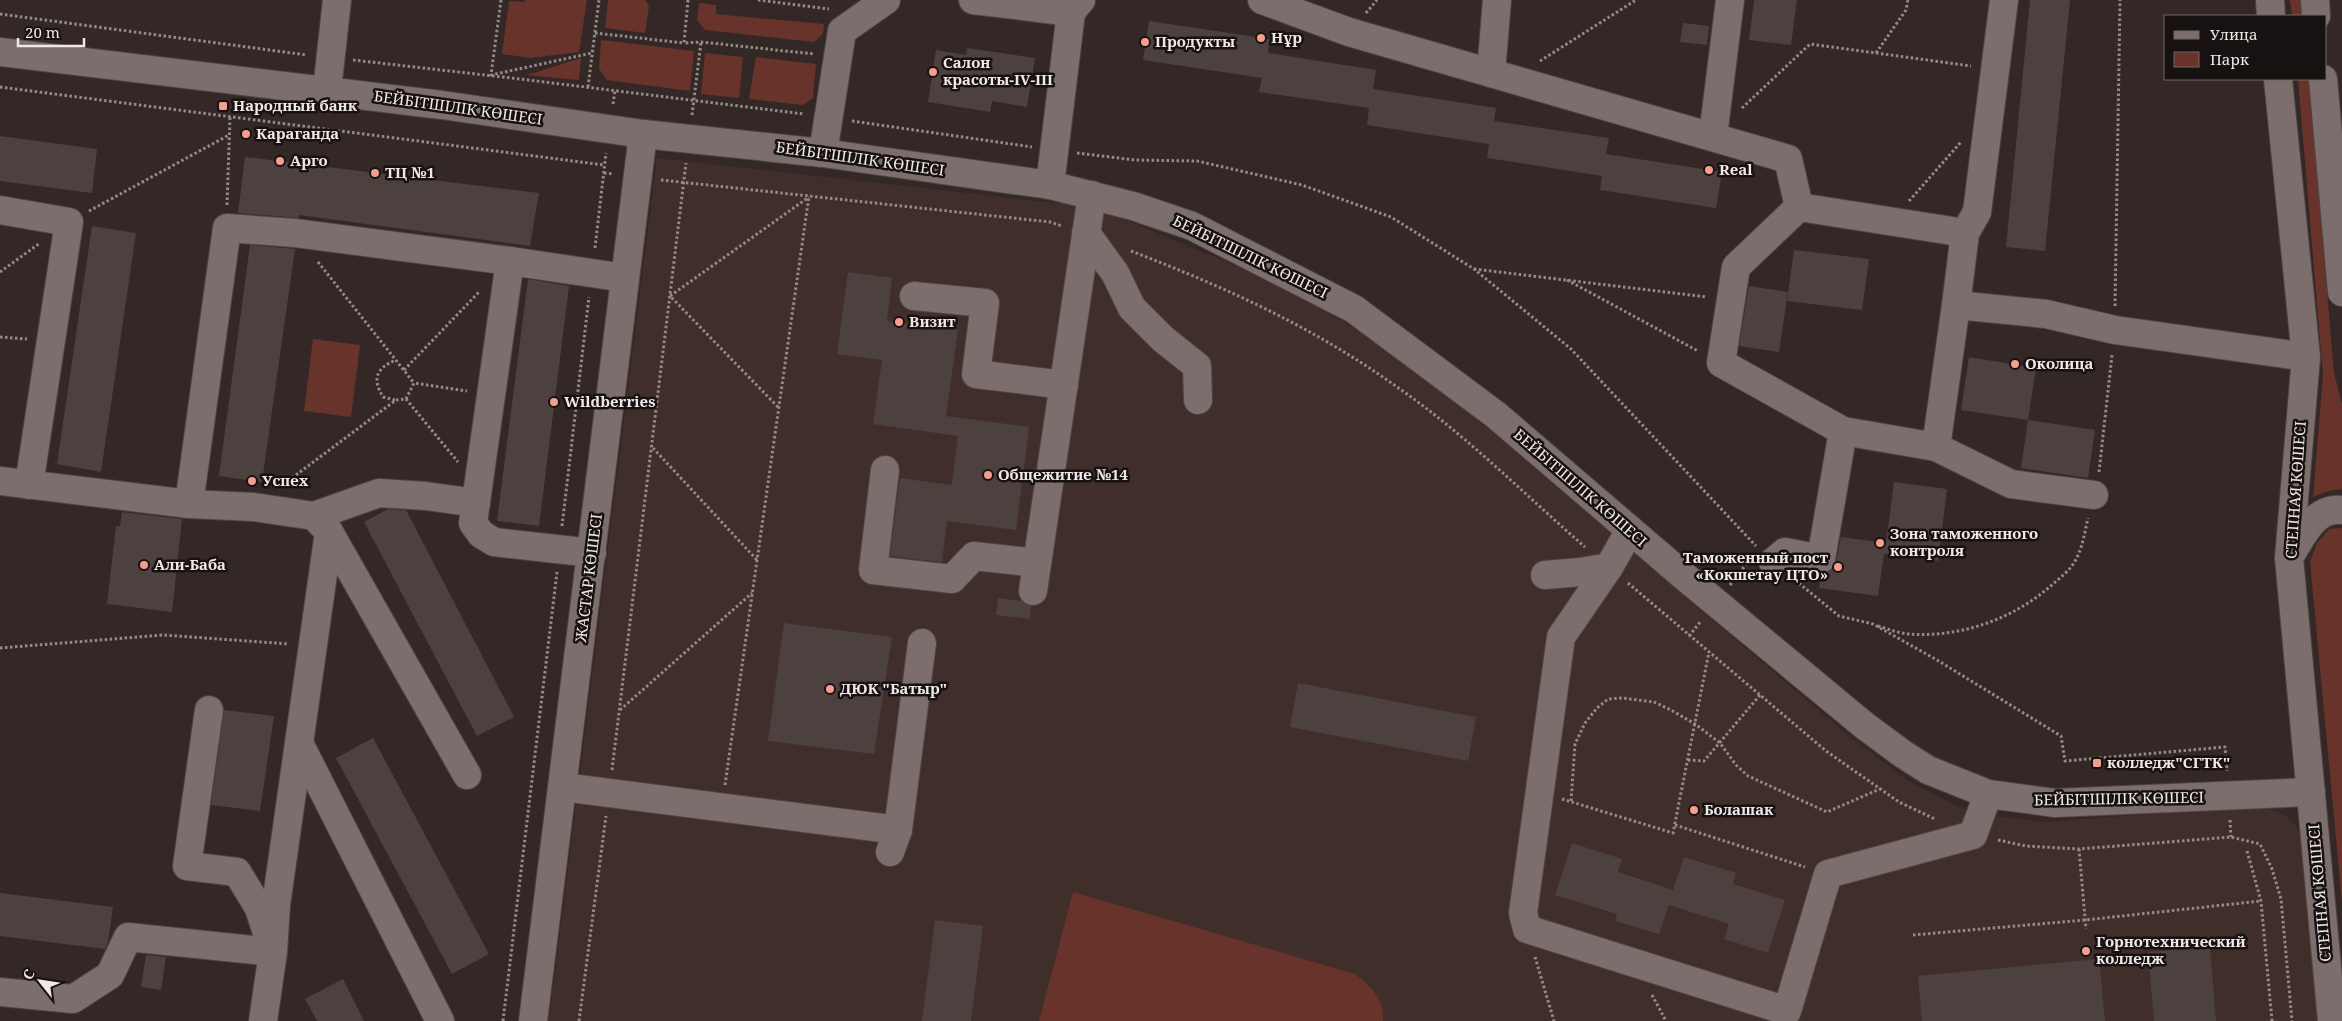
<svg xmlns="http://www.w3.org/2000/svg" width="2342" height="1021" viewBox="0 0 2342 1021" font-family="'Noto Serif',serif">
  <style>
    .built { fill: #402e2b }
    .green { fill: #67332b }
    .building { fill: #4d413f }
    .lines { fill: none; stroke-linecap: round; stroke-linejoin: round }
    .minor-casing { stroke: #4e4543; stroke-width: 30 }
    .path { stroke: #948b89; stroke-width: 3; stroke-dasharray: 2.5 2.5; stroke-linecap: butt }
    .minor { stroke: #7c6e6c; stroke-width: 28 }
    .poi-dot { fill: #f59d8e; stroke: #171211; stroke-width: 2 }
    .labels { text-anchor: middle; stroke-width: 5; stroke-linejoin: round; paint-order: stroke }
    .poi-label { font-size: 15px; font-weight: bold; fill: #f0e8e7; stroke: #171211; text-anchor: start }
    .street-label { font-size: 15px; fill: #f0e8e7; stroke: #171211 }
  </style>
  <rect width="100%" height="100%" fill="#332826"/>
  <path class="built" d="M 657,158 L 1073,205 L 1109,213 L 1277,283 L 1348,324 L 1417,368 L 1845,733 L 1907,780 L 1959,807 L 1994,816 L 2044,822 L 2259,806 L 2279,812 L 2292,821 L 2304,840 L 2319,1021 L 549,1021 Z"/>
  <g class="green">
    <path d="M 525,0 L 587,0 L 579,52 L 530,58 L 502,54 L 509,1 L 524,2 Z"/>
    <path d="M 608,0 L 645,0 L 649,6 L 645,33 L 605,28 Z"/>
    <path d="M 2290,0 L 2301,0 L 2302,16 L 2292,16 Z"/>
    <path d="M 699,3 L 716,5 L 716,14 L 824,24 L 823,34 L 814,42 L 705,30 L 697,20 Z"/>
    <path d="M 601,40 L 694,51 L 690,91 L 607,80 L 599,69 Z"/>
    <path d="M 705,53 L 743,57 L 739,98 L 701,94 Z"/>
    <path d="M 756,57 L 816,64 L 813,98 L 803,105 L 749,99 Z"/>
    <path d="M 581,58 L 579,80 L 527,75 Z"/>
    <path d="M 2298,79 L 2309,79 L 2334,373 L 2342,404 L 2342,489 L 2329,491 L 2313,497 L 2323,375 Z"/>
    <path d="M 313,339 L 360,345 L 351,417 L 304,411 Z"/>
    <path d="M 2342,528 L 2342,902 L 2310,562 L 2317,543 L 2329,529 Z"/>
    <path d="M 1073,892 L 1355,974 C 1372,988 1384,998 1383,1021 L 1039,1021 Z"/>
  </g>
  <g class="building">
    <path d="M 1754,0 L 1797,0 L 1791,45 L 1749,40 Z"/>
    <path d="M 2030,0 L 2070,0 L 2045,251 L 2006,247 Z"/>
    <path d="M 1149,21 L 1269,39 L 1268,53 L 1376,70 L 1373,89 L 1496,108 L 1494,121 L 1609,138 L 1606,154 L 1722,172 L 1716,208 L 1600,190 L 1602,176 L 1487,158 L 1489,144 L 1367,125 L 1369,108 L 1259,92 L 1262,78 L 1143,60 Z"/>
    <path d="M 1683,23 L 1709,26 L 1707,45 L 1680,42 Z"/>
    <path d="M 967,48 L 1035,58 L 1027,107 L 992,101 L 990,112 L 928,102 L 936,50 L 966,55 Z"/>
    <path d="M 0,136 L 97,149 L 92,193 L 0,181 Z"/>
    <path d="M 245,157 L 539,193 L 530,246 L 299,215 L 299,218 L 238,213 Z"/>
    <path d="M 92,226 L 136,233 L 101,472 L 57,464 Z"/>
    <path d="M 250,245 L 295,249 L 262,482 L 219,476 Z"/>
    <path d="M 1794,250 L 1869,259 L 1862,310 L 1787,301 Z"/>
    <path d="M 848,272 L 892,278 L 887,321 L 958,330 L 946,416 L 1029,427 L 1016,530 L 947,521 L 942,562 L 890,556 L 900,478 L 952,485 L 958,436 L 873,424 L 882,360 L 837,354 Z"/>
    <path d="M 528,279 L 569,286 L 539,526 L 497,521 Z"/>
    <path d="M 1749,286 L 1788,292 L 1779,352 L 1739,346 Z"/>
    <path d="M 1969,357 L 2036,368 L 2028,420 L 1961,410 Z"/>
    <path d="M 2028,420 L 2095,430 L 2088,478 L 2021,468 Z"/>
    <path d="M 1894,482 L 1947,489 L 1938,561 L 1884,554 L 1878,596 L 1819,588 L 1821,574 L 1833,569 L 1836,562 L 1841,537 L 1886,543 Z"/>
    <path d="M 388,509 L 406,510 L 514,717 L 477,736 L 364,522 Z"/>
    <path d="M 122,512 L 182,519 L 172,612 L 107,604 L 116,526 L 120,526 Z"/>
    <path d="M 998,598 L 1022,601 L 1031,606 L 1030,619 L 996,615 Z"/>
    <path d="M 784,623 L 892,637 L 874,754 L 768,741 Z"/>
    <path d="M 1298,683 L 1476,717 L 1468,761 L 1290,727 Z"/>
    <path d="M 224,710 L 274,716 L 260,811 L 211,805 Z"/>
    <path d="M 373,738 L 489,954 L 452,974 L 336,758 Z"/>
    <path d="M 1572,843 L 1622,859 L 1618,872 L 1673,890 L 1684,857 L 1736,873 L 1733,884 L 1785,900 L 1768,953 L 1724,939 L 1729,924 L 1669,905 L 1659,934 L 1615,921 L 1617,914 L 1555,895 Z"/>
    <path d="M 0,893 L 113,907 L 108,942 L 105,949 L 0,936 Z"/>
    <path d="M 935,920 L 983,926 L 971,1021 L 922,1021 Z"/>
    <path d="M 2210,947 L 2216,1021 L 2154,1021 L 2148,952 Z"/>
    <path d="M 146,955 L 166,957 L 161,990 L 141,987 Z"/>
    <path d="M 2099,959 L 2105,1021 L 1922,1021 L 1918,976 Z"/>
    <path d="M 343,979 L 364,1021 L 317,1021 L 305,999 Z"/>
  </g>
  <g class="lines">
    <defs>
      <g id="minor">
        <path d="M 973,0 L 1071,12 L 1081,0"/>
        <path d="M 1262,0 L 1349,32 L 1788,159 L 1799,207 L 1965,233"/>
        <path d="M 2004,0 L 1977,212 L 1965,233 L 1956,305 L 2046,314 L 2115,330 L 2306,357"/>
        <path d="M 2270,0 L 2271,16"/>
        <path d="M 2315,0 L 2316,16"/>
        <path d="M 0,52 L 442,105 L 643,134 L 823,153 L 1050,185 L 1133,206 L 1192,226 L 1354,309 L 1496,415 L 1685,577 L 1865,726 L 1903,754 L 1928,770 L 1988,794 L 2055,803 L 2311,792"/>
        <path d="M 1491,73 L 1497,0"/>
        <path d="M 2278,79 L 2306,357 L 2289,558 L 2332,1021"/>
        <path d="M 2323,79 L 2342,292"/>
        <path d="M 327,90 L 337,0"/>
        <path d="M 1713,136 L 1730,0"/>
        <path d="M 823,153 L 842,31 L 886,0"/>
        <path d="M 1050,185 L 1071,12"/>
        <path d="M 1799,207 L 1736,267 L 1721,363 L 1843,431 L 1936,447 L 1956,305"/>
        <path d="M 0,210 L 69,222 L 29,485"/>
        <path d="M 1086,233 L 1115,273 L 1132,308 L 1163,339 L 1197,366 L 1198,400"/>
        <path d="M 510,261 L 473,523 L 481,534 L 494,542 L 592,553"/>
        <path d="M 914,296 L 985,303 L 976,374 L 1064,385"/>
        <path d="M 1936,447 L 2011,484 L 2094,495"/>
        <path d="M 885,470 L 873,570 L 952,579 L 974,556 L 1037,563"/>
        <path d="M 0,481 L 189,504 L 254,507 L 314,516 L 379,493 L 426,496 L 476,503"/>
        <path d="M 189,504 L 227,228 L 295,233 L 510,261 L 625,278"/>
        <path d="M 1630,530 L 1609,567 L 1561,637 L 1523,913 L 1527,929 L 1787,1011 L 1828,874 L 1973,835 L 1988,794"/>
        <path d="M 329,532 L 467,775"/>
        <path d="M 2291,554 C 2303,535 2315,507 2342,510"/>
        <path d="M 1773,562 L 1785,552 L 1821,559 L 1843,431"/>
        <path d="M 1545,575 L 1581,572 L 1609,567"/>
        <path d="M 1033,591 L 1092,195"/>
        <path d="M 299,743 L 440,1021"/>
        <path d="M 563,787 L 898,830 L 890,852"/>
        <path d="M 898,830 L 922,643"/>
        <path d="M 0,992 L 73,999 L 110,975 L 128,937 L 273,952 L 259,908 L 237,872 L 187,866 L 209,710"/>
        <path d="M 263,1021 L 273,952 L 276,905 L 329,532 L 314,516"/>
        <path d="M 533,1021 L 643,134"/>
      </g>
    </defs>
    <use href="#minor" class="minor-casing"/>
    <g class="path">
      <path d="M 501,0 L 491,75 L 592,53"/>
      <path d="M 688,0 L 684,43 L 701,42 L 814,54"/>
      <path d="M 758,0 L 829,9"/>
      <path d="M 1366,13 L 1377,0"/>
      <path d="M 0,14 L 307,55"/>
      <path d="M 595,33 L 684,43"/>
      <path d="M 1876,53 L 1906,10 L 1908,0"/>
      <path d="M 353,60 L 520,79 L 804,114"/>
      <path d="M 1540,61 L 1636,0"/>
      <path d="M 0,87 L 604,165"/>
      <path d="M 588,87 L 599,0"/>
      <path d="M 613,104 L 615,91"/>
      <path d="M 1742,108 L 1810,44 L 1971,66"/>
      <path d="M 692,115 L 701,42"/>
      <path d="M 852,121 L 1032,147"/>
      <path d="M 1077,153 L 1135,160 L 1197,161 L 1302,185 L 1391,217 L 1474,269 L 1571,349 L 1756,546"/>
      <path d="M 604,173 L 613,174"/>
      <path d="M 661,180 L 1050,222 L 1062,226"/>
      <path d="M 1909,201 L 1961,142"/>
      <path d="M 227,205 L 230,117"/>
      <path d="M 89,211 L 229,135"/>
      <path d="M 595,248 L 606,153"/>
      <path d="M 1131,251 C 1225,287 1315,328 1397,387 C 1465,434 1523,493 1585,547"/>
      <path d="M 318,262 L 414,383"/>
      <path d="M 1474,269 L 1707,297"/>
      <path d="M 0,272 L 40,243"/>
      <path d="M 1567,280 L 1698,351"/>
      <path d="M 2115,306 L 2120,0"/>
      <path d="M 0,337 L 27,339"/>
      <path d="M 404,370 L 480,291"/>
      <path d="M 406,399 L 414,383 L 467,391"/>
      <path d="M 395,400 L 383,397 C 372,379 376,368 396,360"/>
      <path d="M 778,407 L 670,296 L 809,197"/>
      <path d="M 653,448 L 757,560"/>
      <path d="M 2099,472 L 2112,355"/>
      <path d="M 280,487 L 396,400 L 406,399 L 458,462"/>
      <path d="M 562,526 L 589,297"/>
      <path d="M 1795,580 L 1839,616 L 1873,624 L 1937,660 L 2061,736 L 2065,761 L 2225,747 L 2227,771"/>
      <path d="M 1628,583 L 1826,751 L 1899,802 L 1935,819"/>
      <path d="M 1730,585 L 1748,562"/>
      <path d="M 1878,626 C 1888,629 1898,633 1908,634 C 1960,638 2015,619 2054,583 C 2060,578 2066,573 2071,567 C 2082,553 2084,535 2088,518"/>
      <path d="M 1689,636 L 1701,621"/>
      <path d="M 0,648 L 163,635 L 289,644"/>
      <path d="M 620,710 L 752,593"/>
      <path d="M 1688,760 L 1704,761 L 1760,695"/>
      <path d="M 612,770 L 686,163"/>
      <path d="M 725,785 L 809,196"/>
      <path d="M 1562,799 L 1673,833 L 1709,652"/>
      <path d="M 1571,801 L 1575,744 L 1585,723 L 1597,708 L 1608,699 L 1622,698 L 1654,702 L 1671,710 L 1695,724 L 1720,743 L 1736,765 L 1748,776 L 1827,812 L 1880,789"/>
      <path d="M 2230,820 L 2231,837"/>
      <path d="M 1675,825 L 1805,867"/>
      <path d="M 1998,840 L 2026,846 L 2079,849 L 2231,837 L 2260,844 L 2272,869 L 2281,899 L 2292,1021"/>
      <path d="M 2079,849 L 2086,929"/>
      <path d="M 2247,851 L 2261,901 L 2272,1021"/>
      <path d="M 1913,935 L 2085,920 L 2261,901"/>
      <path d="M 1535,957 L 1554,1021"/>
      <path d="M 1652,995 L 1666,1021"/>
      <path d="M 503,1021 L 557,572"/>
      <path d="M 579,1021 L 606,816"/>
    </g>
    <use href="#minor" class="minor"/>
  </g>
  <g class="poi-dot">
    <circle cx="1261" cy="38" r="5"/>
    <circle cx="1145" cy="42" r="5"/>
    <circle cx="933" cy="72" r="5"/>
    <rect x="218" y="101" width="10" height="10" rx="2.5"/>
    <circle cx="246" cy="134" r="5"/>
    <circle cx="280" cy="161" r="5"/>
    <circle cx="1709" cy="170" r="5"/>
    <circle cx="375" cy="173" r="5"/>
    <circle cx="899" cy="322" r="5"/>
    <circle cx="2015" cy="364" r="5"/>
    <circle cx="554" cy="402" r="5"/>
    <circle cx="988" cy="475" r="5"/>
    <circle cx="252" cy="481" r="5"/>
    <circle cx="1880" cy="543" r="5"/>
    <circle cx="144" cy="565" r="5"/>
    <circle cx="1838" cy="567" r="5"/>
    <circle cx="830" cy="689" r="5"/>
    <rect x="2092" y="758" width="10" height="10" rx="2.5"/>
    <circle cx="1694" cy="810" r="5"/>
    <circle cx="2086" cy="951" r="5"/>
  </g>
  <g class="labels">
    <g class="poi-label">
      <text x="1271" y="43">Нұр</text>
      <text x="1155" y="47">Продукты</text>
      <text x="943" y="68">Салон<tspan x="943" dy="17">красоты-IV-III</tspan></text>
      <text x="233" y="111">Народный банк</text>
      <text x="256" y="139">Караганда</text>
      <text x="290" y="166">Арго</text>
      <text x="1719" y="175">Real</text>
      <text x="385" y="178">ТЦ №1</text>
      <text x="909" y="327">Визит</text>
      <text x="2025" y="369">Околица</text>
      <text x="564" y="407">Wildberries</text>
      <text x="998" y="480">Общежитие №14</text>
      <text x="262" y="486">Успех</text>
      <text x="1890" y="539">Зона таможенного<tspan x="1890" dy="17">контроля</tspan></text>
      <text x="1828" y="563" text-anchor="end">Таможенный пост<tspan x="1828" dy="17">«Кокшетау ЦТО»</tspan></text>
      <text x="154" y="570">Али-Баба</text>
      <text x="840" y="694">ДЮК "Батыр"</text>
      <text x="2107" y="768">колледж"СГТК"</text>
      <text x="1704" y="815">Болашак</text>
      <text x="2096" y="947">Горнотехнический<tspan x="2096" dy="17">колледж</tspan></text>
    </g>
    <g class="street-label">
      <text transform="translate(458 108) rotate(8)" y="5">БЕЙБІТШІЛІК КӨШЕСІ</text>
      <text transform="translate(860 159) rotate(8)" y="5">БЕЙБІТШІЛІК КӨШЕСІ</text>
      <text transform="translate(1250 257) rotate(26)" y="5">БЕЙБІТШІЛІК КӨШЕСІ</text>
      <text transform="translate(1580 488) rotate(41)" y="5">БЕЙБІТШІЛІК КӨШЕСІ</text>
      <text transform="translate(2296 490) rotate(-86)" y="5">СТЕПНАЯ КӨШЕСІ</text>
      <text transform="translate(589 578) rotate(-83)" y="5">ЖАСТАР КӨШЕСІ</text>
      <text transform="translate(2119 799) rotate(-1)" y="5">БЕЙБІТШІЛІК КӨШЕСІ</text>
      <text transform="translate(2320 893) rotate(-95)" y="5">СТЕПНАЯ КӨШЕСІ</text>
    </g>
  </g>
  <rect x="2164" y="15" width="162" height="65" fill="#171211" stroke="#6e6867"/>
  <rect x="2174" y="31" width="25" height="8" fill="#7c6e6c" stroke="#6e6867"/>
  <text x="2210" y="40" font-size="15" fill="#f0e8e7">Улица</text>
  <rect x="2174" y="52" width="25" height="15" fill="#67332b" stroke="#6e6867"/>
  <text x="2210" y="65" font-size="15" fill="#f0e8e7">Парк</text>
  <g transform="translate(40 981) rotate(300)" stroke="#171211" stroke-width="4" paint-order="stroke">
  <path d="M0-4L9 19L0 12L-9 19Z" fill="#f0e8e7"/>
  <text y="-8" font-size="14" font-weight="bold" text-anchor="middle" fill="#f0e8e7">С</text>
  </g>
  <path d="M18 38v8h66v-8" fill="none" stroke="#f0e8e7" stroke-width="2.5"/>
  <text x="25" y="38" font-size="15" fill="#f0e8e7" stroke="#171211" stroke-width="4" paint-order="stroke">20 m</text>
</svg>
